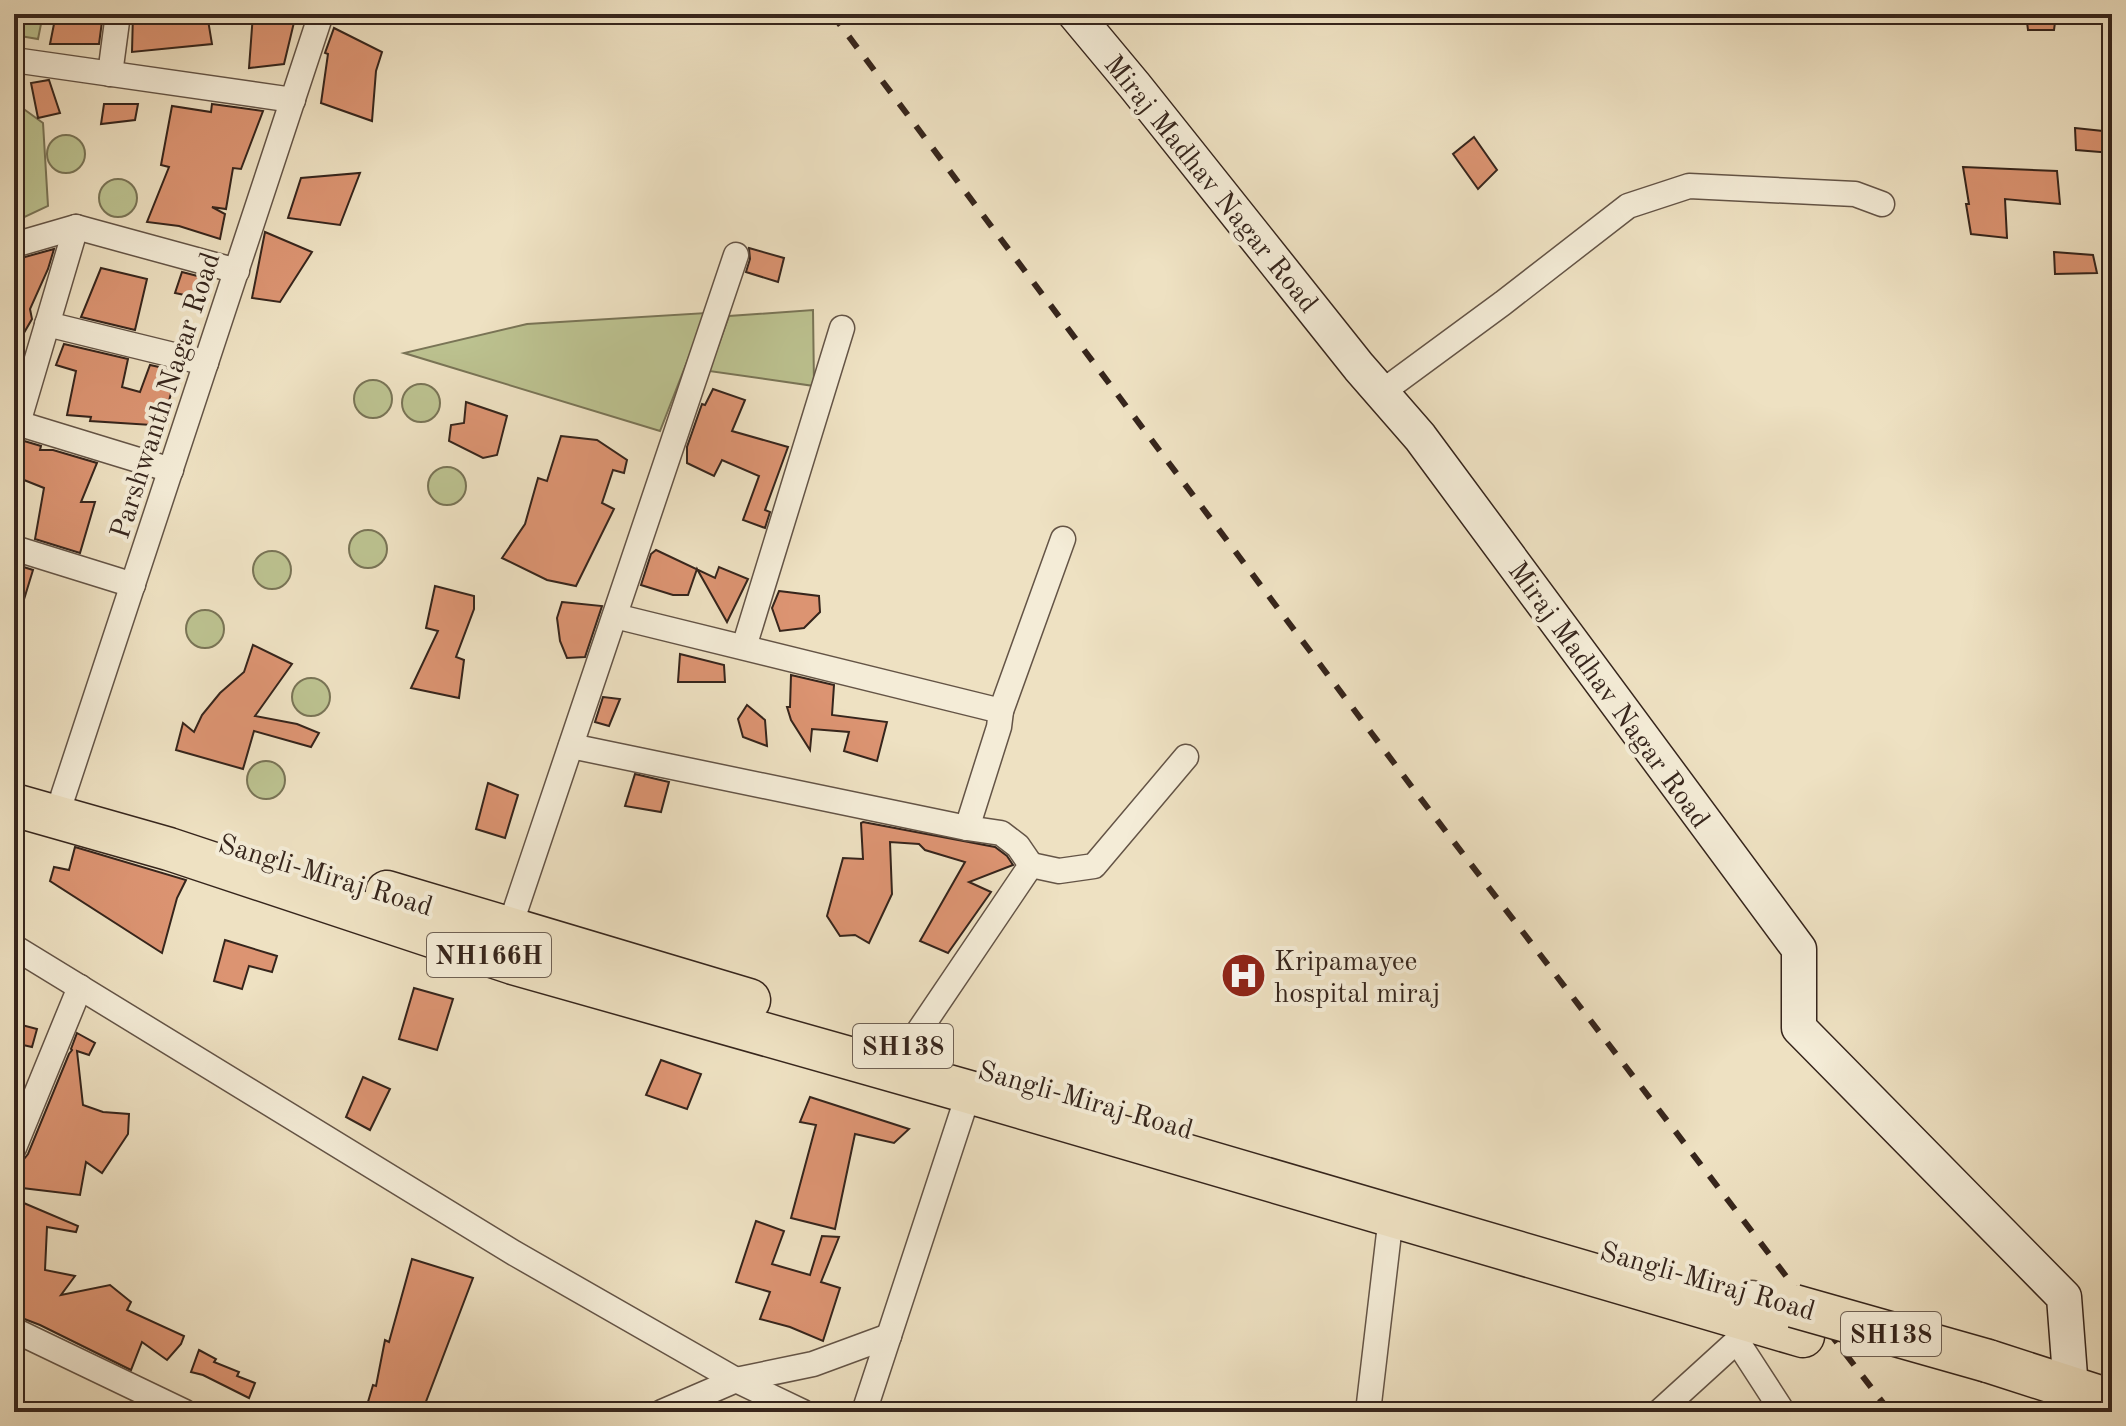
<svg xmlns="http://www.w3.org/2000/svg" width="2126" height="1426" viewBox="0 0 2126 1426" font-family="'Old Standard TT',serif">
  <style>
    .green { fill: #bcc290; stroke: #797456; stroke-width: 2 }
    .building { fill: #dc9472; stroke: #36251c; stroke-width: 2 }
    .lines { fill: none; stroke-linecap: round; stroke-linejoin: round }
    .street-casing { stroke: #645446; stroke-width: 27 }
    .secondary-casing { stroke: #36251c; stroke-width: 37 }
    .highway-casing { stroke: #36251c; stroke-width: 45 }
    .street { stroke: #f4ecd7; stroke-width: 24 }
    .secondary { stroke: #f4ecd7; stroke-width: 34 }
    .highway { stroke: #eee1c2; stroke-width: 42 }
    .rail { stroke: #36251c; stroke-width: 6; stroke-dasharray: 14 14; stroke-linecap: butt }
    .highway-bridge-casing { stroke: #36251c; stroke-width: 45; stroke-linecap: butt }
    .highway-bridge { stroke: #eee1c2; stroke-width: 42 }
    .labels { text-anchor: middle; stroke-width: 8; stroke-linejoin: round; paint-order: stroke }
    .shield { fill: #f4ecd7; stroke: #6f6154; stroke-width: 2 }
    .shield-label { font-size: 26px; font-weight: bold; fill: #36251c }
    .street-label { font-size: 28px; fill: #36251c; stroke: #f4ecd7 }
    .poi-label { font-size: 28px; fill: #36251c; stroke: #f4ecd7; text-anchor: start }
  </style>
  <rect width="100%" height="100%" fill="#eee1c2"/>
  <filter id="stains"><feTurbulence type="fractalNoise" baseFrequency=".0025" numOctaves="4"/><feColorMatrix values="0 0 0 0 .2 0 0 0 0 .09 0 0 0 0 .02 0 0 0 .5 -.17"/></filter>
  <radialGradient id="worn" r=".72"><stop offset=".6" stop-color="#630" stop-opacity="0"/><stop offset="1" stop-color="#630" stop-opacity=".3"/></radialGradient>
  <g class="green">
    <path d="M 14,14 L 43,14 L 38,39 L 14,35 Z"/>
    <path d="M 14,102 L 43,123 L 48,206 L 14,222 Z"/>
    <circle cx="66" cy="154" r="19"/>
    <circle cx="118" cy="198" r="19"/>
    <path d="M 813,310 L 814,386 L 709,371 L 729,316 Z"/>
    <path d="M 706,313 L 660,431 L 404,353 L 527,324 Z"/>
    <circle cx="373" cy="399" r="19"/>
    <circle cx="421" cy="403" r="19"/>
    <circle cx="447" cy="486" r="19"/>
    <circle cx="368" cy="549" r="19"/>
    <circle cx="272" cy="570" r="19"/>
    <circle cx="205" cy="629" r="19"/>
    <circle cx="311" cy="697" r="19"/>
    <circle cx="266" cy="780" r="19"/>
  </g>
  <g class="building">
    <path d="M 56,14 L 103,14 L 99,44 L 50,44 Z"/>
    <path d="M 133,14 L 207,14 L 212,44 L 132,52 Z"/>
    <path d="M 253,14 L 296,14 L 284,64 L 249,68 Z"/>
    <path d="M 2026,14 L 2056,15 L 2054,30 L 2028,30 Z"/>
    <path d="M 334,28 L 382,52 L 376,71 L 372,121 L 321,103 L 328,54 L 325,53 Z"/>
    <path d="M 49,80 L 60,113 L 38,118 L 31,83 Z"/>
    <path d="M 104,104 L 138,104 L 135,120 L 101,124 Z"/>
    <path d="M 212,104 L 263,111 L 241,169 L 233,168 L 226,209 L 212,207 L 225,214 L 220,239 L 179,226 L 147,222 L 169,167 L 161,165 L 172,106 L 211,112 Z"/>
    <path d="M 2075,128 L 2112,132 L 2112,153 L 2076,150 Z"/>
    <path d="M 1474,137 L 1497,170 L 1478,189 L 1453,154 Z"/>
    <path d="M 1963,167 L 2057,171 L 2060,204 L 2005,199 L 2007,238 L 1971,234 L 1966,204 L 1969,204 Z"/>
    <path d="M 360,173 L 340,225 L 288,218 L 301,178 Z"/>
    <path d="M 265,232 L 312,252 L 280,302 L 252,298 Z"/>
    <path d="M 749,248 L 784,258 L 778,282 L 746,272 L 750,259 Z"/>
    <path d="M 54,249 L 48,269 L 30,309 L 32,319 L 14,350 L 14,260 Z"/>
    <path d="M 2054,252 L 2093,255 L 2097,273 L 2055,274 Z"/>
    <path d="M 101,268 L 147,279 L 135,330 L 81,317 Z"/>
    <path d="M 182,272 L 209,279 L 199,298 L 175,293 Z"/>
    <path d="M 64,344 L 128,359 L 122,387 L 140,392 L 150,365 L 177,371 L 169,401 L 167,426 L 90,421 L 91,417 L 67,415 L 76,371 L 56,365 Z"/>
    <path d="M 713,389 L 745,400 L 732,431 L 788,447 L 765,510 L 770,512 L 765,528 L 743,520 L 759,476 L 722,460 L 714,476 L 687,463 L 687,447 L 702,404 L 705,405 Z"/>
    <path d="M 466,402 L 507,416 L 497,455 L 483,458 L 449,441 L 451,425 L 464,423 Z"/>
    <path d="M 561,436 L 597,440 L 627,460 L 624,473 L 613,470 L 602,503 L 614,509 L 576,586 L 547,580 L 502,558 L 525,524 L 538,478 L 547,481 Z"/>
    <path d="M 14,438 L 41,446 L 40,450 L 53,450 L 97,463 L 81,502 L 95,502 L 80,553 L 35,539 L 44,488 L 14,476 Z"/>
    <path d="M 656,550 L 715,578 L 719,567 L 748,579 L 727,622 L 697,569 L 688,595 L 673,595 L 641,585 L 651,554 Z"/>
    <path d="M 14,564 L 33,570 L 18,619 L 14,618 Z"/>
    <path d="M 435,586 L 474,596 L 474,609 L 456,657 L 464,660 L 459,698 L 411,688 L 438,631 L 426,628 Z"/>
    <path d="M 779,591 L 819,596 L 820,612 L 804,628 L 780,631 L 772,608 Z"/>
    <path d="M 562,602 L 602,606 L 585,657 L 567,658 L 560,641 L 557,618 Z"/>
    <path d="M 253,645 L 292,664 L 255,716 L 297,724 L 319,733 L 311,747 L 254,731 L 243,769 L 176,750 L 183,723 L 194,732 L 202,715 L 220,693 L 244,672 Z"/>
    <path d="M 680,654 L 724,665 L 725,682 L 678,682 Z"/>
    <path d="M 791,675 L 834,685 L 832,715 L 887,722 L 877,761 L 844,751 L 849,732 L 812,729 L 810,750 L 791,720 L 787,707 L 790,707 Z"/>
    <path d="M 603,697 L 620,699 L 609,726 L 595,722 Z"/>
    <path d="M 747,705 L 765,720 L 767,746 L 743,737 L 738,719 Z"/>
    <path d="M 635,774 L 669,782 L 661,812 L 625,806 Z"/>
    <path d="M 488,783 L 518,795 L 505,838 L 476,829 Z"/>
    <path d="M 863,822 L 995,847 L 1007,856 L 1013,865 L 969,882 L 991,892 L 948,953 L 920,941 L 965,862 L 925,850 L 919,844 L 890,842 L 892,894 L 869,943 L 855,935 L 840,936 L 827,916 L 843,858 L 863,859 L 861,823 Z"/>
    <path d="M 75,847 L 186,880 L 177,898 L 162,953 L 50,881 L 54,867 L 69,870 Z"/>
    <path d="M 225,940 L 277,956 L 272,972 L 249,966 L 242,989 L 214,981 Z"/>
    <path d="M 414,988 L 453,999 L 437,1050 L 399,1039 Z"/>
    <path d="M 14,1023 L 37,1029 L 32,1047 L 14,1043 Z"/>
    <path d="M 77,1033 L 95,1043 L 89,1055 L 77,1051 L 83,1105 L 103,1112 L 129,1114 L 128,1134 L 102,1173 L 86,1162 L 80,1195 L 14,1187 L 14,1169 L 17,1163 L 24,1159 L 28,1154 L 69,1054 L 72,1050 L 71,1049 Z"/>
    <path d="M 661,1060 L 701,1074 L 687,1109 L 646,1095 Z"/>
    <path d="M 363,1077 L 390,1089 L 370,1130 L 346,1117 Z"/>
    <path d="M 810,1097 L 909,1129 L 894,1143 L 855,1134 L 835,1229 L 791,1218 L 816,1125 L 800,1122 Z"/>
    <path d="M 19,1201 L 78,1226 L 76,1232 L 47,1227 L 45,1270 L 75,1276 L 61,1295 L 110,1285 L 131,1302 L 127,1310 L 184,1336 L 181,1344 L 167,1360 L 142,1342 L 131,1370 L 40,1325 L 14,1315 L 14,1210 Z"/>
    <path d="M 756,1221 L 784,1231 L 772,1264 L 810,1275 L 822,1236 L 839,1237 L 821,1282 L 840,1288 L 823,1341 L 790,1327 L 760,1319 L 770,1292 L 736,1282 Z"/>
    <path d="M 412,1259 L 473,1278 L 422,1412 L 365,1412 L 373,1385 L 376,1386 L 385,1340 L 389,1342 Z"/>
    <path d="M 199,1350 L 216,1359 L 214,1362 L 239,1372 L 237,1376 L 255,1383 L 249,1398 L 203,1375 L 191,1372 Z"/>
  </g>
  <g class="lines">
    <defs>
      <g id="street">
        <path d="M 14,60 L 293,100"/>
        <path d="M 110,74 L 118,14"/>
        <path d="M 14,245 L 76,227 L 237,271"/>
        <path d="M 47,324 L 206,363"/>
        <path d="M 1382,392 L 1503,303 L 1628,206 L 1689,186 L 1855,194 L 1882,204"/>
        <path d="M 14,422 L 171,470"/>
        <path d="M 18,423 L 76,227"/>
        <path d="M 14,548 L 133,585"/>
        <path d="M 615,616 L 1001,711 L 999,727 L 967,828"/>
        <path d="M 744,647 L 842,328"/>
        <path d="M 1001,711 L 1063,539"/>
        <path d="M 571,746 L 967,828 L 1001,833 L 1018,846 L 1031,865 L 908,1047"/>
        <path d="M 63,796 L 321,14"/>
        <path d="M 1031,865 L 1059,871 L 1094,866 L 1186,757"/>
        <path d="M 509,929 L 736,255"/>
        <path d="M 14,947 L 514,1253 L 736,1380 L 803,1412"/>
        <path d="M 14,1148 L 80,987"/>
        <path d="M 1752,1293 L 1746,1318 L 1737,1341 L 1783,1412"/>
        <path d="M 14,1330 L 185,1412"/>
        <path d="M 662,1412 L 736,1380 L 813,1364 L 889,1336"/>
        <path d="M 864,1412 L 969,1092"/>
        <path d="M 1368,1412 L 1391,1216"/>
        <path d="M 1659,1412 L 1737,1341"/>
      </g>
      <path id="secondary" d="M 1075,14 L 1135,86 L 1359,367 L 1420,437 L 1799,949 L 1799,1028 L 2064,1297 L 2071,1389"/>
      <g id="highway">
        <path d="M 14,805 L 169,849 L 513,963 L 969,1092 L 1803,1336"/>
        <path d="M 387,892 L 749,1000"/>
        <path d="M 1988,1361 L 2112,1401"/>
      </g>
    </defs>
    <use href="#street" class="street-casing"/>
    <use href="#secondary" class="secondary-casing"/>
    <use href="#highway" class="highway-casing"/>
    <use href="#street" class="street"/>
    <use href="#secondary" class="secondary"/>
    <use href="#highway" class="highway"/>
    <path class="rail" d="M 832,14 L 1418,795 L 1890,1412"/>
    <defs>
      <path id="highway-bridge" d="M 1794,1306 L 1988,1361"/>
    </defs>
    <use href="#highway-bridge" class="highway-bridge-casing"/>
    <use href="#highway-bridge" class="highway-bridge"/>
  </g>
  <defs>
    <symbol id="hospital-disc" viewBox="-11 -11 22 22"><circle r="9.5" fill="#8f2418" stroke="#f4ecd7"/><path d="M-5-5h3v3.5h4V-5h3V5h-3V1.5h-4V5h-3Z" fill="#fff"/></symbol>
  </defs>
  <g fill-rule="evenodd">
    <use href="#hospital-disc" x="1218" y="950" width="51" height="51"/>
  </g>
  <g class="labels">
    <g class="shield">
      <rect x="427" y="933" width="124" height="44" rx="6"/>
      <rect x="853" y="1024" width="100" height="44" rx="6"/>
      <rect x="1841" y="1312" width="100" height="44" rx="6"/>
    </g>
    <g class="shield-label">
      <text x="489" y="964">NH166H</text>
      <text x="903" y="1055">SH138</text>
      <text x="1891" y="1343">SH138</text>
    </g>
    <g class="street-label">
      <text transform="translate(1212 183) rotate(51)" y="10">Miraj Madhav Nagar Road</text>
      <text transform="translate(164 395) rotate(-72)" y="10">Parshwanth Nagar Road</text>
      <text transform="translate(1610 694) rotate(54)" y="10">Miraj Madhav Nagar Road</text>
      <text transform="translate(326 874) rotate(17)" y="10">Sangli-Miraj Road</text>
      <text transform="translate(1086 1099) rotate(16)" y="10">Sangli-Miraj Road</text>
      <text transform="translate(1708 1280) rotate(16)" y="10">Sangli-Miraj Road</text>
    </g>
    <g class="poi-label">
      <text x="1274" y="970">Kripamayee<tspan x="1274" dy="32">hospital miraj</tspan></text>
    </g>
  </g>
  <rect width="2126" height="1426" fill="none" stroke="#eee1c2" stroke-width="48"/>
  <rect x="16" y="16" width="2094" height="1394" fill="none" stroke="#36251c" stroke-width="4"/>
  <rect x="24" y="24" width="2078" height="1378" fill="none" stroke="#36251c" stroke-width="2"/>
  <rect width="100%" height="100%" filter="url(#stains)"/>
  <rect width="100%" height="100%" fill="url(#worn)"/>
</svg>
